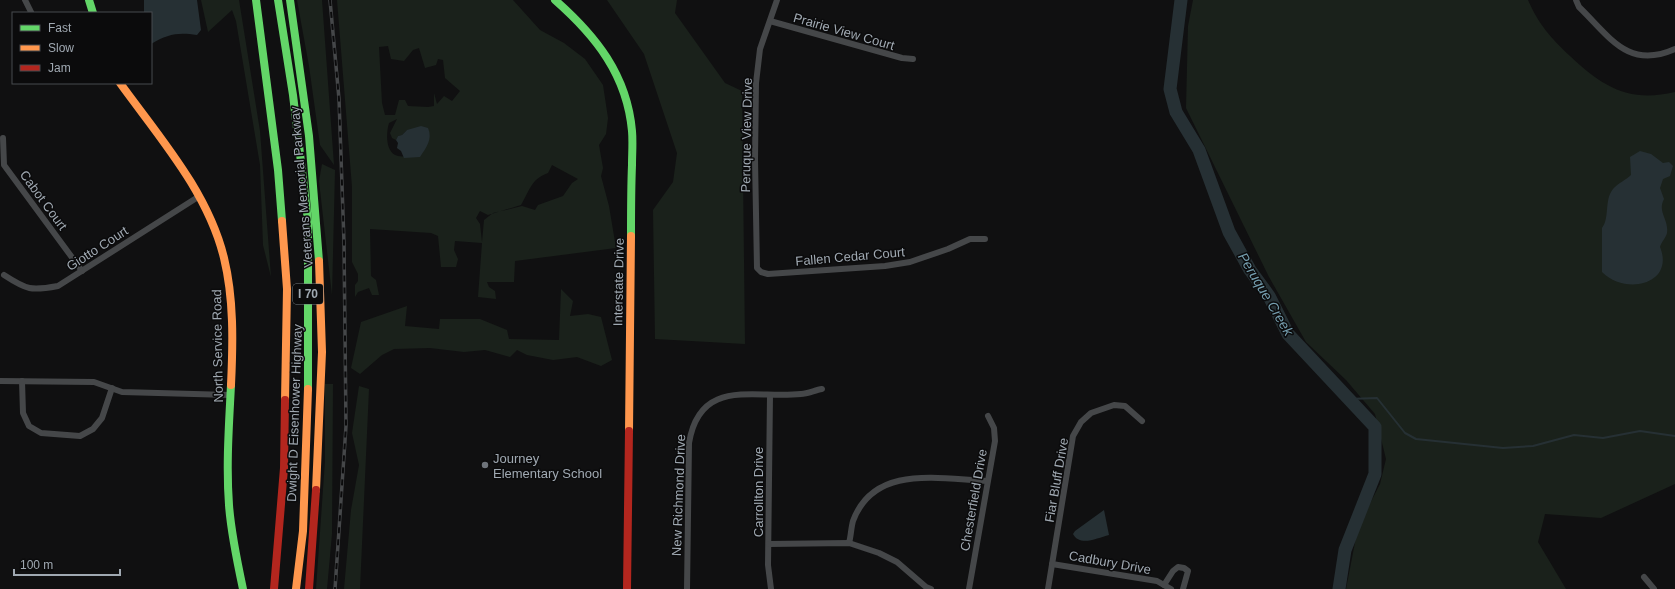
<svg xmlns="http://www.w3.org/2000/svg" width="1675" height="589" viewBox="0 0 1675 589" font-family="Arial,sans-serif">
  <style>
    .green { fill: #1a211b; fill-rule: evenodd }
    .water { fill: #263034 }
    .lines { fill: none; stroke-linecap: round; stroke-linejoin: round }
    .stream { stroke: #263034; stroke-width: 2 }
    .river { stroke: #263034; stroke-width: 13 }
    .street { stroke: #454749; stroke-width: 6 }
    .fast { stroke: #63d668; stroke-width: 8 }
    .slow { stroke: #ff974d; stroke-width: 8 }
    .jam { stroke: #b3261e; stroke-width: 8 }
    .rail-casing { stroke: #454749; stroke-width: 3.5 }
    .rail { stroke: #0b0b0c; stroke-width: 2; stroke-dasharray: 6; stroke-linecap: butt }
    .poi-dot { fill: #6e737a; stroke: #0b0b0c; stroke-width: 1.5 }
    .labels { text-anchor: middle; stroke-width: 3; stroke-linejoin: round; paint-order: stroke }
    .shield { fill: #0b0b0c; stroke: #737a80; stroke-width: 1 }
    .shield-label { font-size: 12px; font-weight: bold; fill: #a0a9b2 }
    .street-label { font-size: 13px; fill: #a0a9b2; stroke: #0b0b0c }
    .poi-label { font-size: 13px; fill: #a0a9b2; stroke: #0b0b0c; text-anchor: start }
    .water-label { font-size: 14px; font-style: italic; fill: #759eaf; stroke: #0b0b0c }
  </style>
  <rect width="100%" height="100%" fill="#101011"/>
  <g class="green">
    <path d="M 201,0 L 239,0 L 260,131 L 271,277 L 263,245 L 260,165 L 236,21 L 232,10 L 208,32 Z"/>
    <path d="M 297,0 L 322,0 L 334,165 L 320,145 L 309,66 Z"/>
    <path d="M 337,0 L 513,0 L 540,30 L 564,43 L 585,59 L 603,85 L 608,118 L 606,134 L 599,145 L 603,168 L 601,176 L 609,206 L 616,248 L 515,261 L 514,282 L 487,282 L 489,287 L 495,291 L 496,299 L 478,297 L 482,243 L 455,241 L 454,250 L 458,259 L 456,267 L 441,267 L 438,236 L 431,233 L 370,229 L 371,276 L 376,280 L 379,295 L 372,295 L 369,288 L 358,292 L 355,297 L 355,285 L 358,281 L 358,274 L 352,262 L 352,187 ZM 388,46 L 391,59 L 404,61 L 413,50 L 419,48 L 425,68 L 436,65 L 438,59 L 443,60 L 445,78 L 460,91 L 452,101 L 444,96 L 437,104 L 434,93 L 434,106 L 428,107 L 408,106 L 405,100 L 399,100 L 395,115 L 385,115 L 382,103 L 379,47 ZM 397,119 L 390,133 L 392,138 L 396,140 L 398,136 L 402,135 L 407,130 L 411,156 C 407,156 402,157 398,156 C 385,153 386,133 389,123 ZM 552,165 L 578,179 L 572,183 L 563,196 L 538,205 L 535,210 L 522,206 L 493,213 L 484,220 L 482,242 L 480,224 L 476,218 L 480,211 L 488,215 L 521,205 C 530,190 531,179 548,173 Z"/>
    <path d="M 607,0 L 677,0 L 675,13 L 725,83 L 742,91 L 745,344 L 655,339 L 653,210 L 673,182 L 677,153 L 644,54 Z"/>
    <path d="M 1193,0 L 1528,0 C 1539,25 1551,38 1570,56 C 1603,87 1629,103 1675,92 L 1675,484 L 1601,518 L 1545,514 L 1538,542 L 1566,589 L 1346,589 L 1358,527 L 1380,484 L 1386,459 L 1375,414 L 1346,380 L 1306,342 L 1269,277 L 1186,108 L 1188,26 Z"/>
    <path d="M 322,164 L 335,170 L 332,295 L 319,181 Z"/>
    <path d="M 561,289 L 573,301 L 570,316 L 588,314 L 601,317 L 612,360 L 601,366 L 577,357 L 553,360 L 527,355 L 517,350 L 510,357 L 485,350 L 464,352 L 430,348 L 394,349 L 382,355 L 360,374 L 351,368 L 361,322 L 407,306 L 405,326 L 439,329 L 440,319 L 480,319 L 507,330 L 509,339 L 559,340 Z"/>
    <path d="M 325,384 L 333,384 L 332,534 L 327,589 L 316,589 L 325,461 Z"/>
    <path d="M 359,386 L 369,389 L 360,589 L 344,589 L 351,510 L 359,465 L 352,433 Z"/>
  </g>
  <g class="water">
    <path d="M 144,0 L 197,0 L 201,30 L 197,35 C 178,32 168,34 151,44 L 151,13 L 144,13 Z"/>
    <path d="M 421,126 L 428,128 C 433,139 426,148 420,157 L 404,158 L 401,151 L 397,148 L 398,143 L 396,140 L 398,136 L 402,135 L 407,130 Z"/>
    <path d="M 1640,151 L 1651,154 L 1663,163 L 1669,162 L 1673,166 L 1670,176 L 1663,179 L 1660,188 L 1664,199 C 1657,212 1669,219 1667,233 C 1666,238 1661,242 1660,247 C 1675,284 1626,296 1602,272 L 1602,228 C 1610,218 1604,200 1613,189 C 1618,183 1626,180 1631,175 L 1630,157 Z"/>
    <path d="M 1104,510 L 1109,535 C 1097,538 1080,547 1073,534 L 1075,531 Z"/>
  </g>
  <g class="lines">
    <path class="stream" d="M 1348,399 L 1377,398 L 1405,433 L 1416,439 L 1503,448 L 1533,446 L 1574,435 L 1603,438 L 1640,431 L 1675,436"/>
    <path class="river" d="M 1181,0 L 1170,89 L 1176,112 L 1199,150 L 1229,232 L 1250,270 L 1269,296 L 1288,334 L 1375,427 L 1375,474 L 1345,550 L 1339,589"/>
    <g class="street">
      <path d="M 25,0 L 31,12"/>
      <path d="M 777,0 L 760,49 L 756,83 L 755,159 L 757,268 L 761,272 L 768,274 L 885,266 L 910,262 L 948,249 L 970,239 L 985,239"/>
      <path d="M 1576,0 L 1579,7 C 1610,37 1628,70 1675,49"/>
      <path d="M 770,21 L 902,58 L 913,59"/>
      <path d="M 3,138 L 4,165 L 82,271"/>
      <path d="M 4,275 C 27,290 31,291 58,286 L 198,197"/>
      <path d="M 0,381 L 94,382 L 122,392 L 230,395"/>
      <path d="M 22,381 L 23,413 L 29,426 L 41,433 L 80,436 L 93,429 L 102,418 L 112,388"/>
      <path d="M 770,395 L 768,565 L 771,589"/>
      <path d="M 849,543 C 851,536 851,528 853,521 C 874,464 939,479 987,481"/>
      <path d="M 769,544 L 849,543 L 879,553 L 897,562 L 926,587 L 931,589"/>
      <path d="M 1052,564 L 1157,581 L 1171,589"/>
      <path d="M 1644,577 L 1654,589"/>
      <path d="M 1164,585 L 1173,571 L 1178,567 L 1184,568 L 1188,571 L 1183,589"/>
      <path d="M 687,589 L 689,443 C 700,377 754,399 801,394 C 808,394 815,390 822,389"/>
      <path d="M 969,589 L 995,441 L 994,428 L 988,416"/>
      <path d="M 1048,589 L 1073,436 L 1081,422 L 1091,413 L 1114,405 L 1125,406 L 1142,421"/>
    </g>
    <g class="fast">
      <path d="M 89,0 L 93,13"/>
      <path d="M 256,0 L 278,170 L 282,221"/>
      <path d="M 278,0 L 293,95 L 308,221 L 308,389"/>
      <path d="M 290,0 L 309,136 L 319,261"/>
      <path d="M 555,0 C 596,36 627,75 632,131 C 633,142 632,154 632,165 C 631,188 631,212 631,236"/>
      <path d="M 231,385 C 229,425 226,465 229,505 C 231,533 237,561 243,589"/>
    </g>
    <g class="slow">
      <path d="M 120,83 C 159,137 208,192 224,258 C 234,299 233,343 231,385"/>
      <path d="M 282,221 L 287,289 L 285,400"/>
      <path d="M 629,431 L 631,236"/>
      <path d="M 316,490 L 322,352 L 319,261"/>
      <path d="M 296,589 L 303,531 L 308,389"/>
    </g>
    <g class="jam">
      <path d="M 274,589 L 284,468 L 285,400"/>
      <path d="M 309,589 L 316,490"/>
      <path d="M 627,589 L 629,431"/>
    </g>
    <defs>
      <path id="rail" d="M 330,0 L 339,99 L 344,243 L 346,426 L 335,589"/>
    </defs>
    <use href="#rail" class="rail-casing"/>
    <use href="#rail" class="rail"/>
  </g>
  <circle class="poi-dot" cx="485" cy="465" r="4"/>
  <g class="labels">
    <rect class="shield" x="293" y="284" width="30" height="20" rx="3"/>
    <g class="shield-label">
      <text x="308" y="298">I 70</text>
    </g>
    <g class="street-label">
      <text transform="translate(844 31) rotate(16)" y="5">Prairie View Court</text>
      <text transform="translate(746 135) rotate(-89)" y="5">Peruque View Drive</text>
      <text transform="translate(301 187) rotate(-95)" y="5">Veterans Memorial Parkway</text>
      <text transform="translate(44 200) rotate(54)" y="5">Cabot Court</text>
      <text transform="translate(97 248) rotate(-33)" y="5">Giotto Court</text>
      <text transform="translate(850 256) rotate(-5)" y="5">Fallen Cedar Court</text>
      <text transform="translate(618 282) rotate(-89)" y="5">Interstate Drive</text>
      <text transform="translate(217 346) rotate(-91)" y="5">North Service Road</text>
      <text transform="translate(294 413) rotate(-88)" y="5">Dwight D Eisenhower Highway</text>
      <text transform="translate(1056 480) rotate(-80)" y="5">Fiar Bluff Drive</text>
      <text transform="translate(758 492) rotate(-90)" y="5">Carrollton Drive</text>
      <text transform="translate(678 495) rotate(-88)" y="5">New Richmond Drive</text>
      <text transform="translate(973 500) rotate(-80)" y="5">Chesterfield Drive</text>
      <text transform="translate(1110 562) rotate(10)" y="5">Cadbury Drive</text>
    </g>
    <g class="poi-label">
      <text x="493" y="463">Journey<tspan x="493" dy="15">Elementary School</tspan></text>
    </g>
    <g class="water-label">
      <text transform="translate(1266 294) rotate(59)" y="5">Peruque Creek</text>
    </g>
  </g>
  <rect x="12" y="12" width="140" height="72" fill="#0b0b0c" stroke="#474a4e"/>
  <rect x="20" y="25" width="20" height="6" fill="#63d668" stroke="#474a4e"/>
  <text x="48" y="32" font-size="12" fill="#a0a9b2">Fast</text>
  <rect x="20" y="45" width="20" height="6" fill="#ff974d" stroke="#474a4e"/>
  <text x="48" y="52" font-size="12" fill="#a0a9b2">Slow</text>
  <rect x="20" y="65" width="20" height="6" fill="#b3261e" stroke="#474a4e"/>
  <text x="48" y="72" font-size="12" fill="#a0a9b2">Jam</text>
  <path d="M14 569v6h106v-6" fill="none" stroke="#a0a9b2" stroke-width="2"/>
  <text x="20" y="569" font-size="12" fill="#a0a9b2" stroke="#0b0b0c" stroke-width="3" paint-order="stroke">100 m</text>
</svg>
